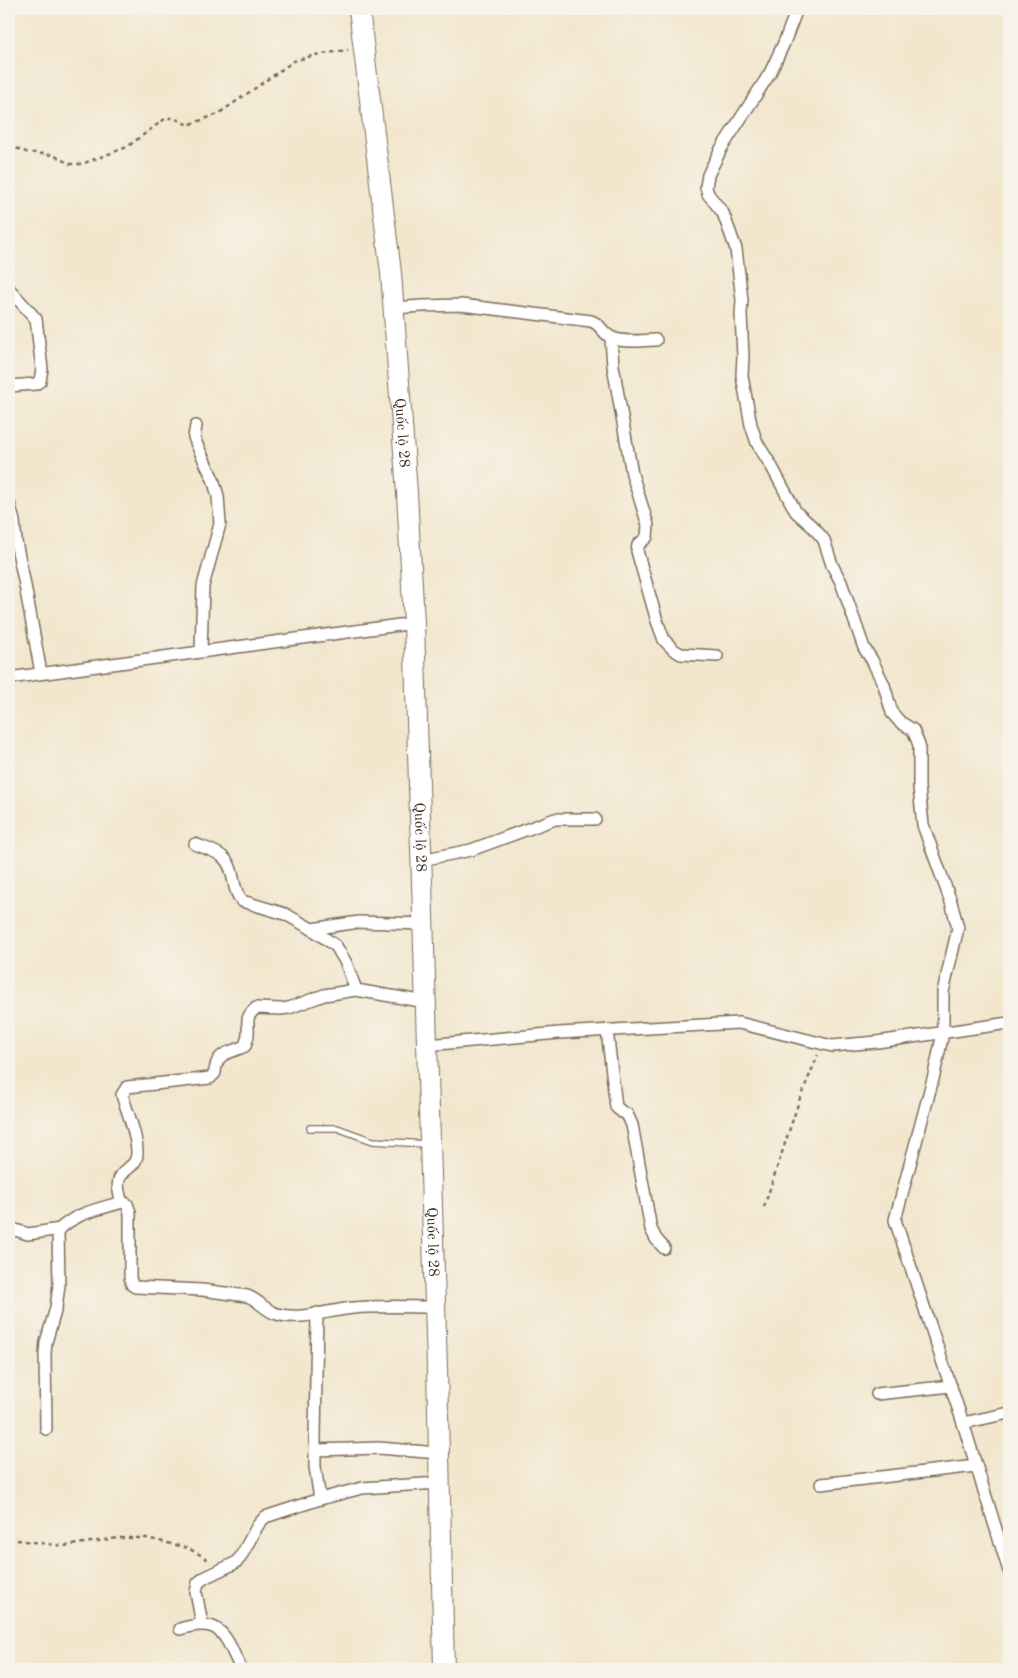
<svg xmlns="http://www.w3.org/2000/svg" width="1018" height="1678" viewBox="0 0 1018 1678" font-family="'Old Standard TT',serif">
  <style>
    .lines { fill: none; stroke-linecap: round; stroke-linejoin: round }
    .service-casing { stroke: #7b6c5b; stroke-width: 8 }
    .minor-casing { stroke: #7b6c5b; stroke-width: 14 }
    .trunk-casing { stroke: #7b6c5b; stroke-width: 22 }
    .path { stroke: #7b6c5b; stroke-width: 2.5; stroke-dasharray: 4 4; stroke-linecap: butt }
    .service { stroke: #fff; stroke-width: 5.5 }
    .minor { stroke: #fff; stroke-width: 11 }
    .trunk { stroke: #fff; stroke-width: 20 }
    .labels { text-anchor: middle; stroke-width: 4; stroke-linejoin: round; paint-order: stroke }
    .street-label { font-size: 15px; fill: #3b2a1e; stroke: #f7f3e8 }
  </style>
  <rect width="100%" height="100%" fill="#f7f3e8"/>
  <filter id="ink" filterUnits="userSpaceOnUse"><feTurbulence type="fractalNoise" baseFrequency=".02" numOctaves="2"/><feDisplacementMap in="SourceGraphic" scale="10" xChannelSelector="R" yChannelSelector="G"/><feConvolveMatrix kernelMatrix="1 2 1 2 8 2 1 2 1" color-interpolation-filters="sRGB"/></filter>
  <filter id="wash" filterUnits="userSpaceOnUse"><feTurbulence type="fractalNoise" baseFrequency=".0096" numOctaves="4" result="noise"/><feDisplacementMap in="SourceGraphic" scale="20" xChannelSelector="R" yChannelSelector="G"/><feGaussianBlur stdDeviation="1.12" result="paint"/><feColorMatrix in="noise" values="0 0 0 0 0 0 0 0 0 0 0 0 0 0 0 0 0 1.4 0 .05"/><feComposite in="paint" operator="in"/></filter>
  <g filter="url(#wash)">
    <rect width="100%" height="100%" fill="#f2e6cd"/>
  </g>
  <g filter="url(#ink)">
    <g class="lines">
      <defs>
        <path id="service" d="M 310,1128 L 337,1128 L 373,1141 L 427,1144"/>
        <g id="minor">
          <path d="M 797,9 L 784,43 L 770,73 L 721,149 L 708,175 L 706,187 L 708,194 L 723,213 L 736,249 L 742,300 L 741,314 L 743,356 L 742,376 L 751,425 L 757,443 L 772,467 L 796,512 L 814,528 L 824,540 L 832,565 L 841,582 L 864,648 L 872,660 L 884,685 L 892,713 L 900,722 L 913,730 L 919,745 L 919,787 L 923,825 L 951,902 L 958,928 L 943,992 L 943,1033 L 934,1075 L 895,1220 L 963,1423 L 1009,1571"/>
          <path d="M 9,289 L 36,319 L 42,369 L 40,381 L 36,384 L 9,386"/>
          <path d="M 394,308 L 422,306 L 461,305 L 591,321 C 601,324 601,331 609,336 C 620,344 643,340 656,340"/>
          <path d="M 611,338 L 613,366 L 632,474 L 648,525 L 647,537 L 638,545 L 637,551 L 657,621 L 664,640 L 674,650 L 681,654 L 717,656"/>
          <path d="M 196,426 L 194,437 L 197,445 L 213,479 L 218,496 L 220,524 L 203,586 L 201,652"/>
          <path d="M 9,503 L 14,521 L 16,542 L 24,580 L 41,673"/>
          <path d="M 9,678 L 414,623"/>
          <path d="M 195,844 C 204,848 217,851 224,858 C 236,869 231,890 242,901 L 285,914 L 312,929 L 359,922 L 423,924"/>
          <path d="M 421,860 L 471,850 L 555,819 L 595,819"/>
          <path d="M 312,929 L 336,946 L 346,963 L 356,990"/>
          <path d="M 607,1030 L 616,1107 L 622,1112 L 627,1114 L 632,1125 L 651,1229 L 656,1239 L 664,1248"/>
          <path d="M 427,1045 L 559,1033 L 739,1023 L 832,1046 L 877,1042 L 1009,1023"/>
          <path d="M 122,1202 C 108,1165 138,1174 137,1152 C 137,1135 127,1111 122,1095 L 127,1087 L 210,1078 L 215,1073 C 216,1051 229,1054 245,1046 C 246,1042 248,1038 248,1034 C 249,1020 244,1019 256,1008 L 280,1009 L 289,1008 L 324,995 L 356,990 L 426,1002"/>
          <path d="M 9,1228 L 28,1234 L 60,1229"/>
          <path d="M 317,1313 L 315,1439 L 315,1467 L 320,1499"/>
          <path d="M 877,1394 L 951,1386"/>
          <path d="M 963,1423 L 1009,1413"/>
          <path d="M 46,1429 L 45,1354 L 46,1342 L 56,1308 L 59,1285 L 58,1231 C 74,1213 100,1209 122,1202 L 127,1204 L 130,1212 L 130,1277 L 132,1285 L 135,1287 L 202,1290 L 247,1296 C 258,1299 265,1311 277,1314 C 300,1321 330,1310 353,1308 C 380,1305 408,1307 435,1307"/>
          <path d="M 315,1450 L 379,1448 L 438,1453"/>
          <path d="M 821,1484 L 976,1466"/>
          <path d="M 202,1624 L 196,1592 L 198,1583 L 204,1578 L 235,1563 L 240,1558 L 258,1525 L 265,1517 L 320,1499 L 362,1488 L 439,1483"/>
          <path d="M 180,1629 C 222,1616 225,1636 241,1669"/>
        </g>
        <g id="trunk">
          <path id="s1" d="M 359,9 L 391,273 L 407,493 L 414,623 L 437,1368 L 444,1669"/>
        </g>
      </defs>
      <use href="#service" class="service-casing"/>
      <use href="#minor" class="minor-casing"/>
      <use href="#trunk" class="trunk-casing"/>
      <g class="path">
        <path d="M 9,145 L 26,152 L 53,155 L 70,164 L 82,164 L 127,147 L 166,118 L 174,118 L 188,125 L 218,114 L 294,61 L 315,55 L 348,50"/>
        <path d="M 764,1207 L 800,1098 L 818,1055"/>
        <path d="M 9,1539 L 64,1546 L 118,1538 L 147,1538 L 188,1548 L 206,1558 L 209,1563"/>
      </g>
      <use href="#service" class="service"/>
      <use href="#minor" class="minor"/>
      <use href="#trunk" class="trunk"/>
    </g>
  </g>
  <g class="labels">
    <g class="street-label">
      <text dy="5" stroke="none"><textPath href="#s1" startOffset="426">Quốc lộ 28</textPath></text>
      <text dy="5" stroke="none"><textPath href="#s1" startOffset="831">Quốc lộ 28</textPath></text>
      <text dy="5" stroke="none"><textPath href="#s1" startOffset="1236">Quốc lộ 28</textPath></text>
    </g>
  </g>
  <rect width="1018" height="1678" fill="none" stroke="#f7f3e8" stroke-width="30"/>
</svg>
